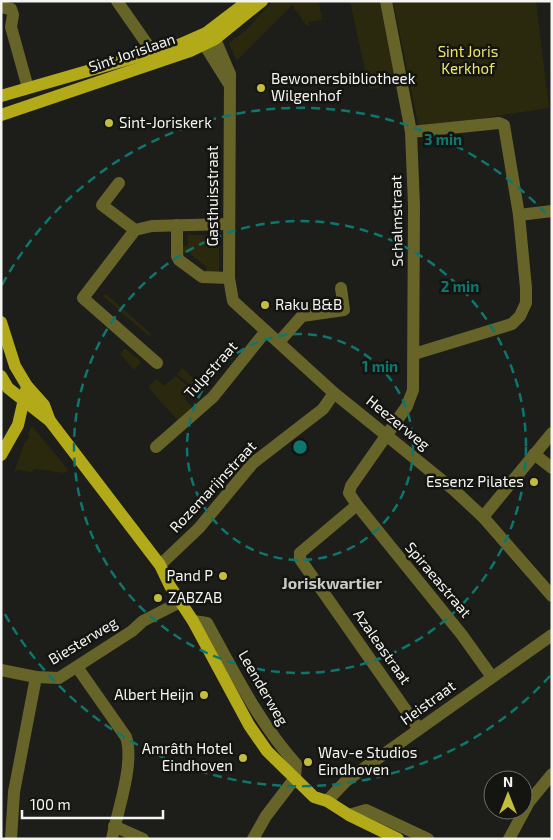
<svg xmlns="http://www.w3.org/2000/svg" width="553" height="840" viewBox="0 0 553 840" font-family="'Exo 2',sans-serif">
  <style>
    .green { fill: #2a290d }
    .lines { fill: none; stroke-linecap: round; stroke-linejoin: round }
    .minor { stroke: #67642a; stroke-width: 12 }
    .major { stroke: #b2aa19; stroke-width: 12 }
    .ring { fill: none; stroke: #0f766e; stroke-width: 2.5; stroke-dasharray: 9 6 }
    .poi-dot { fill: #c3bd3e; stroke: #141411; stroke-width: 2 }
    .labels { text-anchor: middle; stroke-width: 5; stroke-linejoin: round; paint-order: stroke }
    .park-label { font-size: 15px; fill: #eee76b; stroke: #141411 }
    .street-label { font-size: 15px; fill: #f4f4f1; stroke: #141411 }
    .poi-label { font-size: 15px; fill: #f4f4f1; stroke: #141411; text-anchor: start }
    .neighbourhood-label { font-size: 16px; font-weight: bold; fill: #cacac5; stroke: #141411 }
    .centre { fill: #0f766e; stroke: #141411; stroke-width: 2.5 }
    .ring-label { font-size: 15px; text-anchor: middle; font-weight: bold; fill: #0f766e; stroke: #141411; stroke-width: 5; stroke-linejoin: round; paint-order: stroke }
  </style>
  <rect width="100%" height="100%" fill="#1d1d1a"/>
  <g class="green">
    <path d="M 273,1 L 319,1 L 322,20 L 308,22 L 309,25 L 306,25 L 292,5 L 236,61 L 229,43 L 245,31 Z"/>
    <path d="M 350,1 L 381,1 L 397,84 L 369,89 Z"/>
    <path d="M 393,1 L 536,1 L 549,108 L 419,128 Z"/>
    <path d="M 187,235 L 219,235 L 219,272 L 203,274 L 207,268 L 187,251 L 183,256 L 182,246 L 188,246 Z"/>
    <path d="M 106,294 L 151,334 L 149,336 L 103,296 Z"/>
    <path d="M 125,348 L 141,362 L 134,370 L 120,354 Z"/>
    <path d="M 182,368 L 202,386 L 198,391 L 177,374 Z"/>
    <path d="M 176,376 L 193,391 L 184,398 L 193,408 L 178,421 L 148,387 L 157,379 L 164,386 Z"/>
    <path d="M 32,426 L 68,470 L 65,473 L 35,469 L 31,472 L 19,470 L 14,472 L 25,442 L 30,437 L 28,434 Z"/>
  </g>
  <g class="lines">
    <g class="minor">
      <path d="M 117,1 L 147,44 L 156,62"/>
      <path d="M 386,1 L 411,132 L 414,206 L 413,390 L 407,406 L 351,486 L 349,493 L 357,505 L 300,553 L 300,559 L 419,729"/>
      <path d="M 1,7 L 11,9 L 13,15 L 11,27 L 28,88"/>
      <path d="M 229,84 L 204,44 L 206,33 L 215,39 L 230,74 L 229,278 L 233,301 L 334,393 L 454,490 L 483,517 L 552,596"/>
      <path d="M 411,132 L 499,123 L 504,125 L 519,215 L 526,288 L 526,303 L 520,316 L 512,324 L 414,354"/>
      <path d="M 119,183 L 102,205 L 135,230"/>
      <path d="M 519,215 L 552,211"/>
      <path d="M 177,225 L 177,256 L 179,260 L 202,277 L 229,278"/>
      <path d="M 279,342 L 302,316 L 344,310 L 341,288"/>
      <path d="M 157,363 L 83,298 L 135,230 L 152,226 L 229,224"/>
      <path d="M 156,447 L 213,397 L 266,331"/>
      <path d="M 534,454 L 552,468"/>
      <path d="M 357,505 L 462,635 L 492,677"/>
      <path d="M 483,517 L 552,433"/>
      <path d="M 160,565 L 199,528 L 253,463 L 323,409 L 334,393"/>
      <path d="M 193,621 L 207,623 C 234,672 259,723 296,764 L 295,778 L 266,816 L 253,839"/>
      <path d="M 77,667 L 126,737 C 135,763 117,812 112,839"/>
      <path d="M 1,670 L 36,677 L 59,678 L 132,631 L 143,621 L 182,601"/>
      <path d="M 327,801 L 346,781 L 552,635"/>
      <path d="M 349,815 L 366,810 L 428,839"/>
      <path d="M 114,826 L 143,839"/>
      <path d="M 11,839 L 14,792 L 36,677"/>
      <path d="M 509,839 L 529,802 L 552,774"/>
    </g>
    <g class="major">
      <path d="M 1,96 L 181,44 L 206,33 L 248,1"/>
      <path d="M 1,115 L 190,51 L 215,39 L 262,1"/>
      <path d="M 1,322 L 15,366 L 27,386 L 18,425 L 1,455"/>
      <path d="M 1,376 L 8,388 L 50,421"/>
      <path d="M 27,386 L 44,405 L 50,421 L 160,565 L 170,586 L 193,621 L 249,725 L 267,751 L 314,797 L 327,801 L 349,815 L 398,839"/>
    </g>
  </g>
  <g class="ring">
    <circle cx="300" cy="447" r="113"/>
    <circle cx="300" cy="447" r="226"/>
    <path d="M550 676A339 339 0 0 1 2 609M2 285A339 339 0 0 1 550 218"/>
  </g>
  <g class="poi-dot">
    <circle cx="261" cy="88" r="5"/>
    <circle cx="109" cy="123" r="5"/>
    <circle cx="265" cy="305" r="5"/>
    <circle cx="534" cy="482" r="5"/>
    <circle cx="223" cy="576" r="5"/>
    <circle cx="158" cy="598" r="5"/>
    <circle cx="204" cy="695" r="5"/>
    <circle cx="243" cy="758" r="5"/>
    <circle cx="308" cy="762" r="5"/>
  </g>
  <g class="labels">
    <g class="park-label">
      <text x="468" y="57">Sint Joris<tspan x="468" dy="17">Kerkhof</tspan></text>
    </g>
    <g class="street-label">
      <text transform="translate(132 53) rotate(-19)" y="5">Sint Jorislaan</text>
      <text transform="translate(213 196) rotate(-90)" y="5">Gasthuisstraat</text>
      <text transform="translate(397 221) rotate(-91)" y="5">Schalmstraat</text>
      <text transform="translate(211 370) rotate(-48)" y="5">Tulpstraat</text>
      <text transform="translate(398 423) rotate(39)" y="5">Heezerweg</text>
      <text transform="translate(213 487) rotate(-47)" y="5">Rozemarijnstraat</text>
      <text transform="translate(438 580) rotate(50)" y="5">Spiraeastraat</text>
      <text transform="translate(83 641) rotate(-31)" y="5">Biesterweg</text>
      <text transform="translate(382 647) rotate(55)" y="5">Azaleastraat</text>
      <text transform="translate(263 688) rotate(60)" y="5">Leenderweg</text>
      <text transform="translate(428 703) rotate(-36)" y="5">Heistraat</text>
    </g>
    <g class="poi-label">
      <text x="271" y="84">Bewonersbibliotheek<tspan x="271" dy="17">Wilgenhof</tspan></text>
      <text x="119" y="128">Sint-Joriskerk</text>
      <text x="275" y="310">Raku B&amp;B</text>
      <text x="524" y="487" text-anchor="end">Essenz Pilates</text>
      <text x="213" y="581" text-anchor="end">Pand P</text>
      <text x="168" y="603">ZABZAB</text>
      <text x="194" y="700" text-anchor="end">Albert Heijn</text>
      <text x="233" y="754" text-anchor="end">Amrâth Hotel<tspan x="233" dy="17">Eindhoven</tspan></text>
      <text x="318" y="758">Wav-e Studios<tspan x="318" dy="17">Eindhoven</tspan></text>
    </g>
    <g class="neighbourhood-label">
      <text x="332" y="589">Joriskwartier</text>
    </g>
  </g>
  <circle cx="300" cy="447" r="8" class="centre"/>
  <g class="ring-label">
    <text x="443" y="145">3 min</text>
    <text x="460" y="292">2 min</text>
    <text x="380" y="372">1 min</text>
  </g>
  <rect width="553" height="840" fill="none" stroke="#f4f4f1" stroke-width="5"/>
  <g transform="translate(508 795)"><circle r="24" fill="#141411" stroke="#6e6e6b"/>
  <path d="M0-4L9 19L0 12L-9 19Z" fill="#c3bd3e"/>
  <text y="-8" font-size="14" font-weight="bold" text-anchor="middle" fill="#f4f4f1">N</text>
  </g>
  <path d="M22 810v8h141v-8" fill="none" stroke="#f4f4f1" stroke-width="2.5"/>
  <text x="30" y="810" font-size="15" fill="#f4f4f1" stroke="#141411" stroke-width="4" paint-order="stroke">100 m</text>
</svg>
